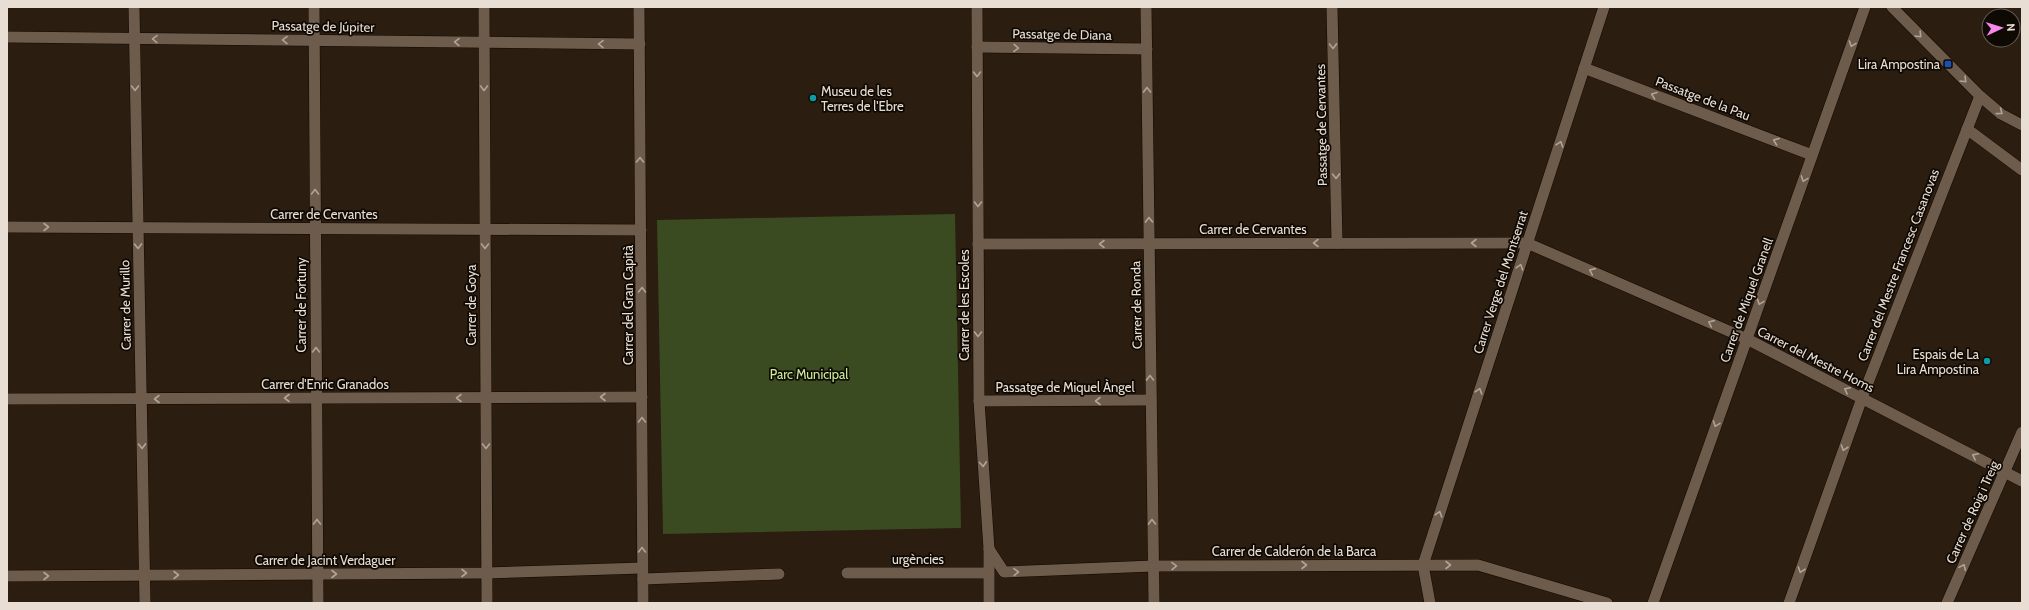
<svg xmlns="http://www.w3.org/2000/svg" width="2029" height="610" viewBox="0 0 2029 610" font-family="Cabin,sans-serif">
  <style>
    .green { fill: #3a4b21 }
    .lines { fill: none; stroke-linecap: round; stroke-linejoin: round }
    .service-casing { stroke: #130700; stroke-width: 12 }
    .pedestrian-casing { stroke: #130700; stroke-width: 12 }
    .minor-casing { stroke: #130700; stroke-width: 12 }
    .tertiary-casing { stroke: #130700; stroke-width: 12 }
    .service { stroke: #6d5c4c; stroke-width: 11 }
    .pedestrian { stroke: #6d5c4c; stroke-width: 11 }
    .minor { stroke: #6d5c4c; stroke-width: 11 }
    .tertiary { stroke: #6d5c4c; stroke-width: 11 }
    .oneway { stroke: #b1a497 }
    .transit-dot { fill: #1a4fb4; stroke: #0f0904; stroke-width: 1.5 }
    .culture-dot { fill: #0f9aa8; stroke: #0f0904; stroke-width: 1.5 }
    .labels { text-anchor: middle; stroke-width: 3.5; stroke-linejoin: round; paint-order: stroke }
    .street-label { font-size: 13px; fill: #e8ded4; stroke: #0f0904 }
    .poi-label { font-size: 13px; fill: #e8ded4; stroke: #0f0904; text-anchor: end }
    .park-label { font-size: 13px; fill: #c8ec97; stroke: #0f0904 }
  </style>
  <rect width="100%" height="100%" fill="#2b1d0f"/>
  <path class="green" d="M 955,214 L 961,528 L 663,534 L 657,220 Z"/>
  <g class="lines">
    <defs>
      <g id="service">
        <path d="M 847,573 L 988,573"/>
        <path d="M 643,579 L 779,574"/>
      </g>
      <g id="pedestrian">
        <path d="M 1967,129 L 2022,170"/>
        <path d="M 1747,339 L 2022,481"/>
        <path d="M 1862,398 L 1980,96"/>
      </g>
      <g id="minor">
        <path d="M 134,7 L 145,603"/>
        <path d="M 314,7 L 318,603"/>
        <path d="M 484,7 L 487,603"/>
        <path d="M 639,7 L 643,603"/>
        <path d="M 977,7 L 979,401 L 989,549 L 989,603"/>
        <path d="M 1146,7 L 1154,603"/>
        <path d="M 1332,7 L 1337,243"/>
        <path d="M 7,37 L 640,44"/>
        <path d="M 977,47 L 1147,49"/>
        <path d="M 1584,68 L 1812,155"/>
        <path d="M 7,227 L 641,230"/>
        <path d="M 978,244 L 1527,243 L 1747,339"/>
        <path d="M 7,399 L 642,397"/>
        <path d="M 979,401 L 1151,400"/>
        <path d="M 989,549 L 1004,572 L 1153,566 L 1478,565 L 1607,603"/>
        <path d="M 7,576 L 486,573 L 642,568"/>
        <path d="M 1430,603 L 1423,565 L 1604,7"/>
        <path d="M 1653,603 L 1865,7"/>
        <path d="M 1789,603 L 1862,398"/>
        <path d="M 1947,603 L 2022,432"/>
      </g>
      <path id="tertiary" d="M 1892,7 L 1980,96 L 2001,114 L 2022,125"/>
    </defs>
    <use href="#service" class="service-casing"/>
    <use href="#pedestrian" class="pedestrian-casing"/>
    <use href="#minor" class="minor-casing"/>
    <use href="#tertiary" class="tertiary-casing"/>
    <use href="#service" class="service"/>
    <use href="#pedestrian" class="pedestrian"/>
    <use href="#minor" class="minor"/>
    <use href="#tertiary" class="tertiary"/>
  </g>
  <defs><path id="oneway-chevron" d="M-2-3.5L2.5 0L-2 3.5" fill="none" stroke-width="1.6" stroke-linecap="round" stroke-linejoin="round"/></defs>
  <g class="oneway">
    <use href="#oneway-chevron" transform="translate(1919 35) rotate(46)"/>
    <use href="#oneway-chevron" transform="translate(155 39) rotate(-179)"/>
    <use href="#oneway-chevron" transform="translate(285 40) rotate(-179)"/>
    <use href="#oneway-chevron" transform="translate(457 42) rotate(-179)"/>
    <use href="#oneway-chevron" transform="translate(601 44) rotate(-179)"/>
    <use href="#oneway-chevron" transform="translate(1852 44) rotate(110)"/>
    <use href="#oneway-chevron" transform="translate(1333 46) rotate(89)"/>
    <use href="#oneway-chevron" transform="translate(1016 48) rotate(1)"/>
    <use href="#oneway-chevron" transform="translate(977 74) rotate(90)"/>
    <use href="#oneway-chevron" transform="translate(1964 80) rotate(45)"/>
    <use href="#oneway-chevron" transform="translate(135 88) rotate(89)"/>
    <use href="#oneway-chevron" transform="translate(484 88) rotate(90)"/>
    <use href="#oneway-chevron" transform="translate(1147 90) rotate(-91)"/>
    <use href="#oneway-chevron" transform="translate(1654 95) rotate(-159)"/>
    <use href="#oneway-chevron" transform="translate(2000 112) rotate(37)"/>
    <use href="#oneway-chevron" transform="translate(1776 141) rotate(-159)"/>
    <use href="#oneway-chevron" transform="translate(1560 144) rotate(-72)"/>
    <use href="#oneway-chevron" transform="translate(640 160) rotate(-90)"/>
    <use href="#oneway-chevron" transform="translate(1336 176) rotate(89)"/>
    <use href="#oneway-chevron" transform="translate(1804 179) rotate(110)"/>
    <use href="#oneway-chevron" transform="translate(315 192) rotate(-90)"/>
    <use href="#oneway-chevron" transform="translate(978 204) rotate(90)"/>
    <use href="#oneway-chevron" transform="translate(1149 220) rotate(-91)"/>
    <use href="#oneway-chevron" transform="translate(46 227)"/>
    <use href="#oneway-chevron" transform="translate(1316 243) rotate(180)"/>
    <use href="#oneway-chevron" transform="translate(1474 243) rotate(-180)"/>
    <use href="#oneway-chevron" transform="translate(1102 244) rotate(180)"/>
    <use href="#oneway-chevron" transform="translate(138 246) rotate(89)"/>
    <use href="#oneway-chevron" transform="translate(485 246) rotate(90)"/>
    <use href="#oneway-chevron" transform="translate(1520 267) rotate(-72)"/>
    <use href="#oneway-chevron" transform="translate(1592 271) rotate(-156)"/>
    <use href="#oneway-chevron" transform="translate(642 290) rotate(-90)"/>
    <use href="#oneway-chevron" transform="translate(1760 302) rotate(110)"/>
    <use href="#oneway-chevron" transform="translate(1711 323) rotate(-156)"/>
    <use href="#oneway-chevron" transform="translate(978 334) rotate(90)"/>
    <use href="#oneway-chevron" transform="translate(316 350) rotate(-90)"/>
    <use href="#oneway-chevron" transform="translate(1150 378) rotate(-91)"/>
    <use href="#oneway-chevron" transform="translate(1847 390) rotate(-153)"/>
    <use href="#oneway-chevron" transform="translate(1479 391) rotate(-72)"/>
    <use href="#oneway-chevron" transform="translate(603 397) rotate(180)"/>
    <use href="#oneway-chevron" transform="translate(287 398) rotate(180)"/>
    <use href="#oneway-chevron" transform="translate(459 398) rotate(180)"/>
    <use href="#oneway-chevron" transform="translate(157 399) rotate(180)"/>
    <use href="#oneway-chevron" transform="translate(1098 401) rotate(180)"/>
    <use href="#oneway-chevron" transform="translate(642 420) rotate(-90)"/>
    <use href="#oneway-chevron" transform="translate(1716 424) rotate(110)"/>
    <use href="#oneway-chevron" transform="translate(142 446) rotate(89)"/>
    <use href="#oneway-chevron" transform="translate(486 446) rotate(90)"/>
    <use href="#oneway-chevron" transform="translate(1844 448) rotate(109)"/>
    <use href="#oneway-chevron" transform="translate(1975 456) rotate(-153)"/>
    <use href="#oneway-chevron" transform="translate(983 464) rotate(86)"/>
    <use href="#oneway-chevron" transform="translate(1439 514) rotate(-72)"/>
    <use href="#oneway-chevron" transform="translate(317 522) rotate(-90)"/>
    <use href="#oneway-chevron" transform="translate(1152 522) rotate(-91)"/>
    <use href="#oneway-chevron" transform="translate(642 550) rotate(-90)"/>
    <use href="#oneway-chevron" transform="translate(1304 565)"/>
    <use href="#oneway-chevron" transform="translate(1448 565)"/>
    <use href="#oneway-chevron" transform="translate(1174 566) rotate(-1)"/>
    <use href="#oneway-chevron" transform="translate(1963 567) rotate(-66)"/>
    <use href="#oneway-chevron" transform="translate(1801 570) rotate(109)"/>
    <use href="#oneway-chevron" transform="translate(1016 572) rotate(-2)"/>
    <use href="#oneway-chevron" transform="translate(464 573)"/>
    <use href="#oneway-chevron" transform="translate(334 574)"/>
    <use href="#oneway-chevron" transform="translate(176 575)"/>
    <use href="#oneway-chevron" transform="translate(46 576)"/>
  </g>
  <rect class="transit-dot" x="1944" y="60" width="8" height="8" rx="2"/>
  <g class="culture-dot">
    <circle cx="813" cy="98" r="4"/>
    <circle cx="1987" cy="361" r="4"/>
  </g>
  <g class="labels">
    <g class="street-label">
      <text transform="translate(323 26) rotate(1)" y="5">Passatge de Júpiter</text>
      <text transform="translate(1062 34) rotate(1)" y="5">Passatge de Diana</text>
      <text transform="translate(1703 98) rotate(21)" y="5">Passatge de la Pau</text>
      <text transform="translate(1321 125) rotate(-91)" y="5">Passatge de Cervantes</text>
      <text x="324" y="219">Carrer de Cervantes</text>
      <text x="1253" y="234">Carrer de Cervantes</text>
      <text transform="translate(1898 265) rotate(-69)" y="5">Carrer del Mestre Francesc Casanovas</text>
      <text transform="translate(1500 282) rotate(-72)" y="5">Carrer Verge del Montserrat</text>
      <text transform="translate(1746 300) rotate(-70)" y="5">Carrer de Miquel Granell</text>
      <text transform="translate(125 305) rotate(-91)" y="5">Carrer de Murillo</text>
      <text transform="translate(301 305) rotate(-90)" y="5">Carrer de Fortuny</text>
      <text transform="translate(471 305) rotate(-90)" y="5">Carrer de Goya</text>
      <text transform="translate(628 305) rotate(-90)" y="5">Carrer del Gran Capità</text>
      <text transform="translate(964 305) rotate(-90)" y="5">Carrer de les Escoles</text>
      <text transform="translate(1136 305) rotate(-91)" y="5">Carrer de Ronda</text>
      <text transform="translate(1816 359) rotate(27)" y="5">Carrer del Mestre Homs</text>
      <text x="325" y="389">Carrer d'Enric Granados</text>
      <text x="1065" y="392">Passatge de Miquel Àngel</text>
      <text transform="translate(1972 512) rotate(-66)" y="5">Carrer de Roig i Treig</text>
      <text x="1294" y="556">Carrer de Calderón de la Barca</text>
      <text x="918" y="564">urgències</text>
      <text x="325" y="565">Carrer de Jacint Verdaguer</text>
    </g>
    <g class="poi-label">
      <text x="1940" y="69">Lira Ampostina</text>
      <text x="821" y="96" text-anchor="start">Museu de les<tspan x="821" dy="15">Terres de l'Ebre</tspan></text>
      <text x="1979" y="359">Espais de La<tspan x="1979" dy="15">Lira Ampostina</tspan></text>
    </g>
    <g class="park-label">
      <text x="809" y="379">Parc Municipal</text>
    </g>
  </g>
  <rect width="2029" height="610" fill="none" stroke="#e8ded4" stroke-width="16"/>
  <g transform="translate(2001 28) rotate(86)"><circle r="19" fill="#0f0904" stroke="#665e57"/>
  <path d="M0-3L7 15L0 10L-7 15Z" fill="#f788eb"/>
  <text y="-6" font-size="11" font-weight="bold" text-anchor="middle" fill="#e8ded4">N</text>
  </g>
</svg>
